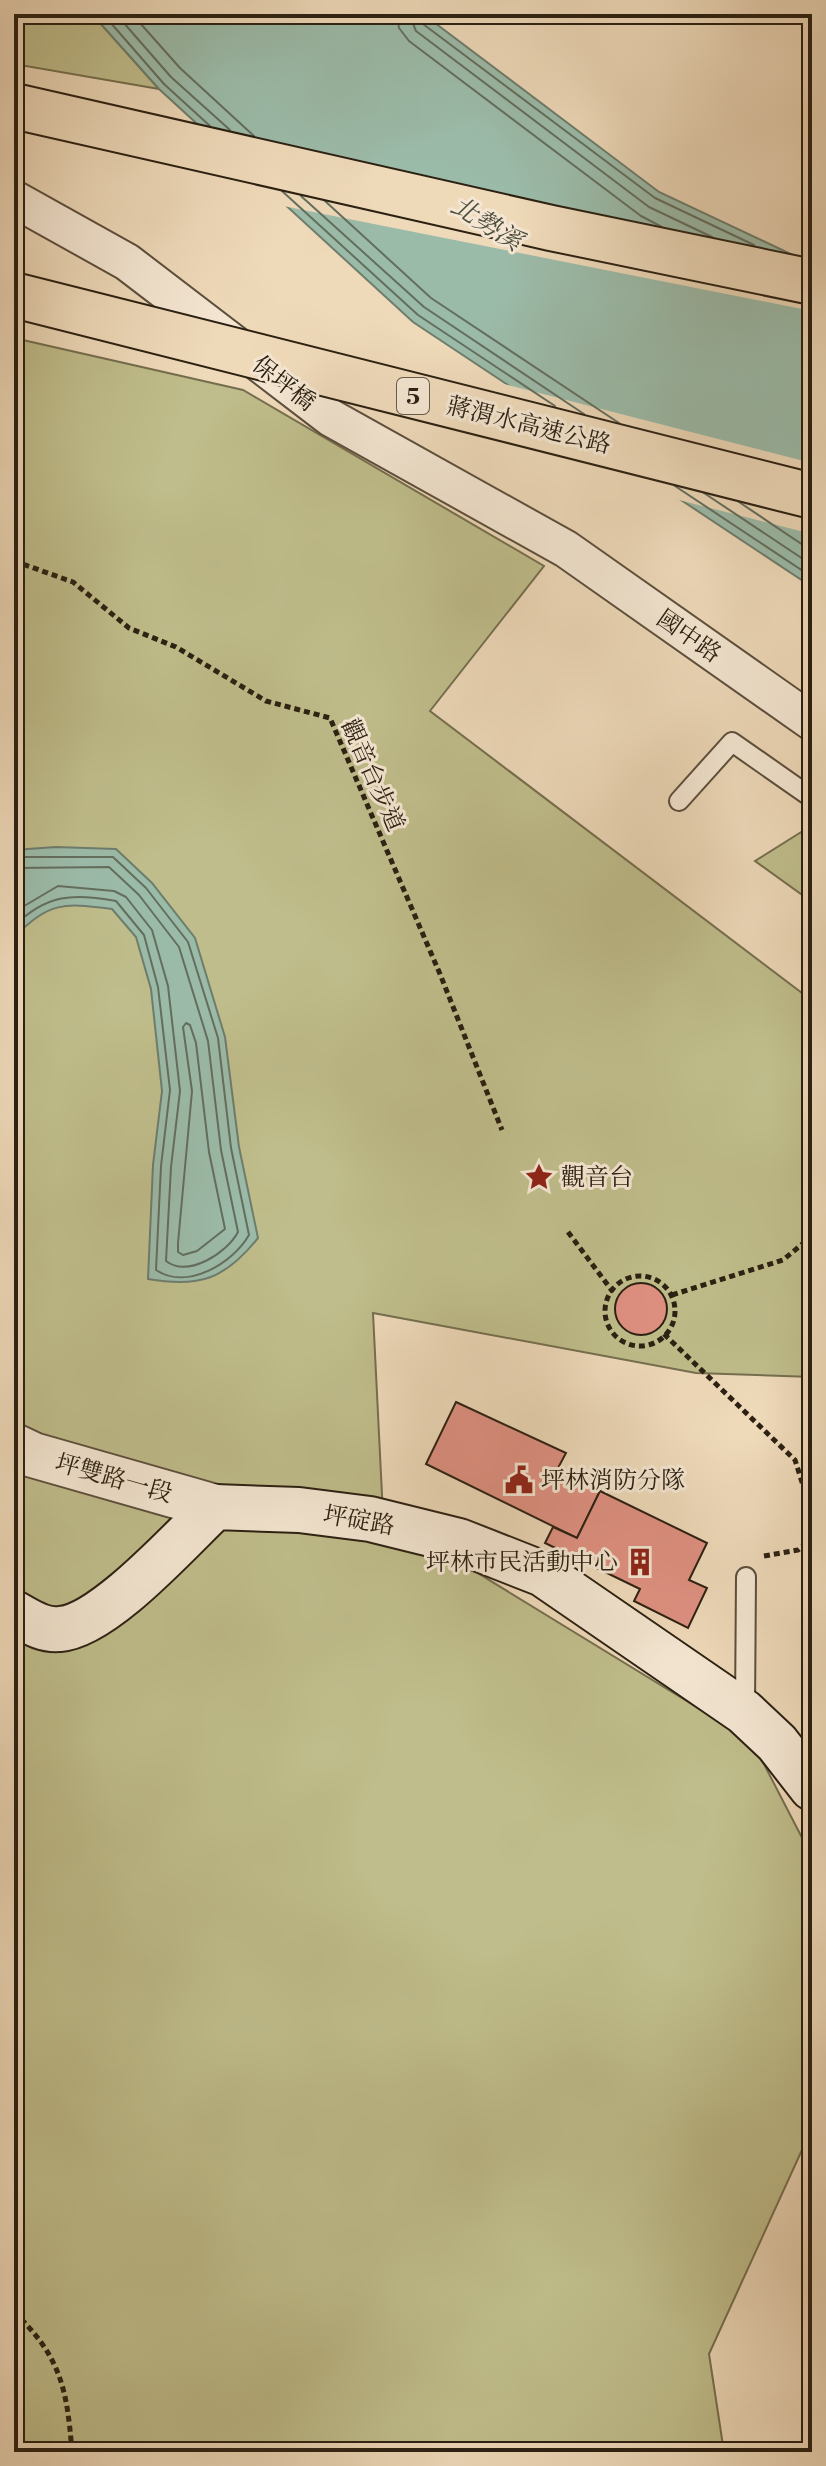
<svg xmlns="http://www.w3.org/2000/svg" width="826" height="2466" viewBox="0 0 826 2466" font-family="'Libre Bodoni','Noto Serif TC',serif">
  <style>
    .green { fill: #bfbd8b; stroke: #756e4e; stroke-width: 2 }
    .water { fill: #9bbba9; stroke: #6e7d6d; stroke-width: 2 }
    .pier { fill: #eed9b9 }
    .lines { fill: none; stroke-linecap: round; stroke-linejoin: round }
    .shore { stroke: #636e5e; stroke-width: 2 }
    .building { fill: #df9081; stroke: #2b2012; stroke-width: 2 }
    .service-casing { stroke: #5c4e3c; stroke-width: 22 }
    .minor-casing { stroke: #5c4e3c; stroke-width: 40 }
    .tertiary-casing { stroke: #5c4e3c; stroke-width: 48 }
    .secondary-casing { stroke: #2b2012; stroke-width: 48 }
    .motorway-casing { stroke: #2b2012; stroke-width: 48 }
    .path { stroke: #2b2012; stroke-width: 5; stroke-dasharray: 6 4; stroke-linecap: butt }
    .service { stroke: #f4e6d2; stroke-width: 18 }
    .minor { stroke: #f4e6d2; stroke-width: 36 }
    .tertiary { stroke: #f4e6d2; stroke-width: 44 }
    .secondary { stroke: #f4e6d2; stroke-width: 44 }
    .motorway { stroke: #eed9b9; stroke-width: 44 }
    .motorway-bridge-casing { stroke: #2b2012; stroke-width: 48; stroke-linecap: butt }
    .motorway-bridge { stroke: #eed9b9; stroke-width: 44 }
    .labels { text-anchor: middle; stroke-width: 6; stroke-linejoin: round; paint-order: stroke }
    .shield { fill: #f4e6d2; stroke: #675b4c; stroke-width: 2 }
    .shield-label { font-size: 22px; font-weight: bold; fill: #2b2012 }
    .street-label { font-size: 24px; fill: #2b2012; stroke: #f4e6d2 }
    .poi-label { font-size: 24px; fill: #2b2012; stroke: #f4e6d2; text-anchor: start }
    .water-label { font-size: 26px; font-style: italic; fill: #4d4e3f; stroke: #f4e6d2 }
  </style>
  <rect width="100%" height="100%" fill="#eed9b9"/>
  <filter id="stains"><feTurbulence type="fractalNoise" baseFrequency=".0025" numOctaves="4"/><feColorMatrix values="0 0 0 0 .2 0 0 0 0 .09 0 0 0 0 .02 0 0 0 .5 -.17"/></filter>
  <radialGradient id="worn" r=".72"><stop offset=".6" stop-color="#630" stop-opacity="0"/><stop offset="1" stop-color="#630" stop-opacity=".3"/></radialGradient>
  <g class="green">
    <path d="M 14,14 L 92,14 L 159,89 L 14,64 Z"/>
    <path d="M 14,338 L 243,390 L 544,566 L 430,711 L 806,996 L 812,967 L 812,1377 L 696,1373 L 373,1313 L 383,1515 L 752,1741 L 812,1857 L 812,2128 L 709,2354 L 724,2452 L 14,2452 L 14,1121 L 21,1110 L 14,1103 Z"/>
    <path d="M 806,829 L 812,831 L 812,902 L 755,861 Z"/>
  </g>
  <g class="water">
    <path d="M 92,14 L 423,14 L 659,192 L 812,264 L 812,587 L 413,322 L 159,89 Z"/>
    <path d="M 56,847 L 116,849 L 152,883 L 195,938 L 225,1037 L 239,1147 L 258,1238 C 225,1279 200,1288 148,1279 L 153,1165 L 162,1091 L 151,989 L 136,937 L 112,909 C 63,903 51,901 14,937 L 14,850 Z"/>
  </g>
  <g class="pier">
    <path d="M 210,142 L 812,261 L 812,311 L 278,205 Z"/>
    <path d="M 496,382 L 812,463 L 812,534 L 671,498 Z"/>
  </g>
  <g class="lines">
    <g class="shore">
      <path d="M 103,14 L 164,84 L 210,126"/>
      <path d="M 116,14 L 171,77 L 230,130"/>
      <path d="M 132,14 L 180,68 L 254,136"/>
      <path d="M 397,14 L 399,28 L 409,41 L 641,216 L 662,227"/>
      <path d="M 409,14 L 416,31 L 649,207 L 712,237"/>
      <path d="M 419,14 L 423,24 L 655,198 L 754,245"/>
      <path d="M 282,191 L 418,315 L 555,406"/>
      <path d="M 301,196 L 424,307 L 584,414"/>
      <path d="M 325,201 L 431,298 L 619,423"/>
      <path d="M 675,486 L 812,577"/>
      <path d="M 704,493 L 812,565"/>
      <path d="M 739,502 L 812,551"/>
      <path d="M 14,857 L 113,857 L 146,888 L 188,942 L 218,1038 L 231,1148 L 249,1235 C 233,1263 187,1291 156,1270 L 161,1166 L 170,1090 L 158,987 L 144,935 L 116,901 C 73,893 47,894 14,926"/>
      <path d="M 14,868 L 109,867 L 139,895 L 179,947 L 208,1041 L 221,1150 L 238,1232 C 227,1253 188,1278 166,1261 L 171,1167 L 180,1091 L 168,986 L 152,930 L 126,897 L 114,891 L 58,886 L 14,912"/>
      <path d="M 186,1023 L 190,1025 L 196,1043 L 209,1152 L 225,1229 L 197,1251 L 183,1255 L 178,1252 L 178,1243 L 192,1091 L 183,1027 Z"/>
    </g>
  </g>
  <g class="building">
    <circle cx="641" cy="1309" r="26"/>
    <path d="M 456,1402 L 566,1453 L 558,1468 L 600,1491 L 577,1538 L 426,1464 Z"/>
    <path d="M 600,1491 L 707,1543 L 689,1580 L 707,1588 L 688,1628 L 634,1601 L 640,1589 L 545,1543 L 553,1527 L 577,1538 Z"/>
  </g>
  <g class="lines">
    <defs>
      <g id="service">
        <path d="M 679,801 L 732,742 L 812,798"/>
        <path d="M 745,1709 L 746,1577"/>
      </g>
      <path id="minor" d="M 14,199 L 127,262 L 331,418 L 566,549 L 812,722"/>
      <path id="tertiary" d="M 14,1446 L 33,1455 L 215,1507"/>
      <path id="secondary" d="M 14,1613 C 29,1621 43,1631 60,1629 C 104,1626 181,1539 215,1507 L 299,1510 L 370,1519 L 459,1541 L 543,1574 L 744,1712 L 777,1743 L 812,1788"/>
      <path id="motorway" d="M 14,106 L 551,228 L 812,282"/>
    </defs>
    <use href="#service" class="service-casing"/>
    <use href="#minor" class="minor-casing"/>
    <use href="#tertiary" class="tertiary-casing"/>
    <use href="#secondary" class="secondary-casing"/>
    <use href="#motorway" class="motorway-casing"/>
    <g class="path">
      <path d="M 14,561 L 73,582 L 129,628 L 176,647 L 266,701 L 330,718 L 440,974 L 502,1130"/>
      <path d="M 568,1232 L 613,1292"/>
      <circle cx="640" cy="1311" r="35"/>
      <path d="M 672,1295 L 783,1260 L 812,1236"/>
      <path d="M 664,1334 L 795,1460 L 812,1514"/>
      <path d="M 764,1556 L 798,1550 L 812,1538"/>
      <path d="M 14,2312 C 61,2357 67,2389 72,2452"/>
    </g>
    <use href="#service" class="service"/>
    <use href="#minor" class="minor"/>
    <use href="#tertiary" class="tertiary"/>
    <use href="#secondary" class="secondary"/>
    <use href="#motorway" class="motorway"/>
    <defs>
      <path id="motorway-bridge" d="M 14,295 L 812,496"/>
    </defs>
    <use href="#motorway-bridge" class="motorway-bridge-casing"/>
    <use href="#motorway-bridge" class="motorway-bridge"/>
  </g>
  <defs>
    <symbol id="sight-bare" viewBox="-9 -9 18 18"><path d="M0-6L1.8-2.2L6-1.7L2.9 1.2L3.7 5.4L0 3.3L-3.7 5.4L-2.9 1.2L-6-1.7L-1.8-2.2Z" fill="#8f2418" stroke="#f4e6d2" stroke-width="2.5" paint-order="stroke"/></symbol>
    <symbol id="civic-bare" viewBox="-9 -9 18 18"><path d="M-.6-6.5H3V-4.5H.6V-3L4-1V1h2V6H-6V1h2V-1L-.6-3ZM-1.2 2.5V6h2.4V2.5Z" fill="#8f2418" stroke="#f4e6d2" stroke-width="2.5" paint-order="stroke"/></symbol>
    <symbol id="building-bare" viewBox="-9 -9 18 18"><path d="M-4-6H4V6H1V3H-1V6H-4ZM-2.5-4.3h1.7v1.8h-1.7ZM.8-4.3h1.7v1.8H.8ZM-2.5-1h1.7V.8h-1.7ZM.8-1h1.7V.8H.8Z" fill="#8f2418" stroke="#f4e6d2" stroke-width="2.5" paint-order="stroke"/></symbol>
  </defs>
  <g fill-rule="evenodd">
    <use href="#sight-bare" x="519" y="1157" width="40" height="40"/>
    <use href="#civic-bare" x="499" y="1460" width="40" height="40"/>
    <use href="#building-bare" x="620" y="1542" width="40" height="40"/>
  </g>
  <g class="labels">
    <rect class="shield" x="397" y="378" width="32" height="36" rx="6"/>
    <g class="shield-label">
      <text x="413" y="404">5</text>
    </g>
    <g class="street-label">
      <text transform="translate(284 383) rotate(38)" y="8">保坪橋</text>
      <text transform="translate(529 425) rotate(14)" y="8">蔣渭水高速公路</text>
      <text transform="translate(689 636) rotate(35)" y="8">國中路</text>
      <text transform="translate(373 775) rotate(66)" y="8">觀音台步道</text>
      <text transform="translate(114 1478) rotate(16)" y="8">坪雙路一段</text>
      <text transform="translate(359 1520) rotate(10)" y="8">坪碇路</text>
    </g>
    <g class="poi-label">
      <text x="561" y="1185">觀音台</text>
      <text x="541" y="1488">坪林消防分隊</text>
      <text x="618" y="1570" text-anchor="end">坪林市民活動中心</text>
    </g>
    <g class="water-label">
      <text transform="translate(487 223) rotate(32)" y="9">北勢溪</text>
    </g>
  </g>
  <rect width="826" height="2466" fill="none" stroke="#eed9b9" stroke-width="48"/>
  <rect x="16" y="16" width="794" height="2434" fill="none" stroke="#2b2012" stroke-width="4"/>
  <rect x="24" y="24" width="778" height="2418" fill="none" stroke="#2b2012" stroke-width="2"/>
  <rect width="100%" height="100%" filter="url(#stains)"/>
  <rect width="100%" height="100%" fill="url(#worn)"/>
</svg>
